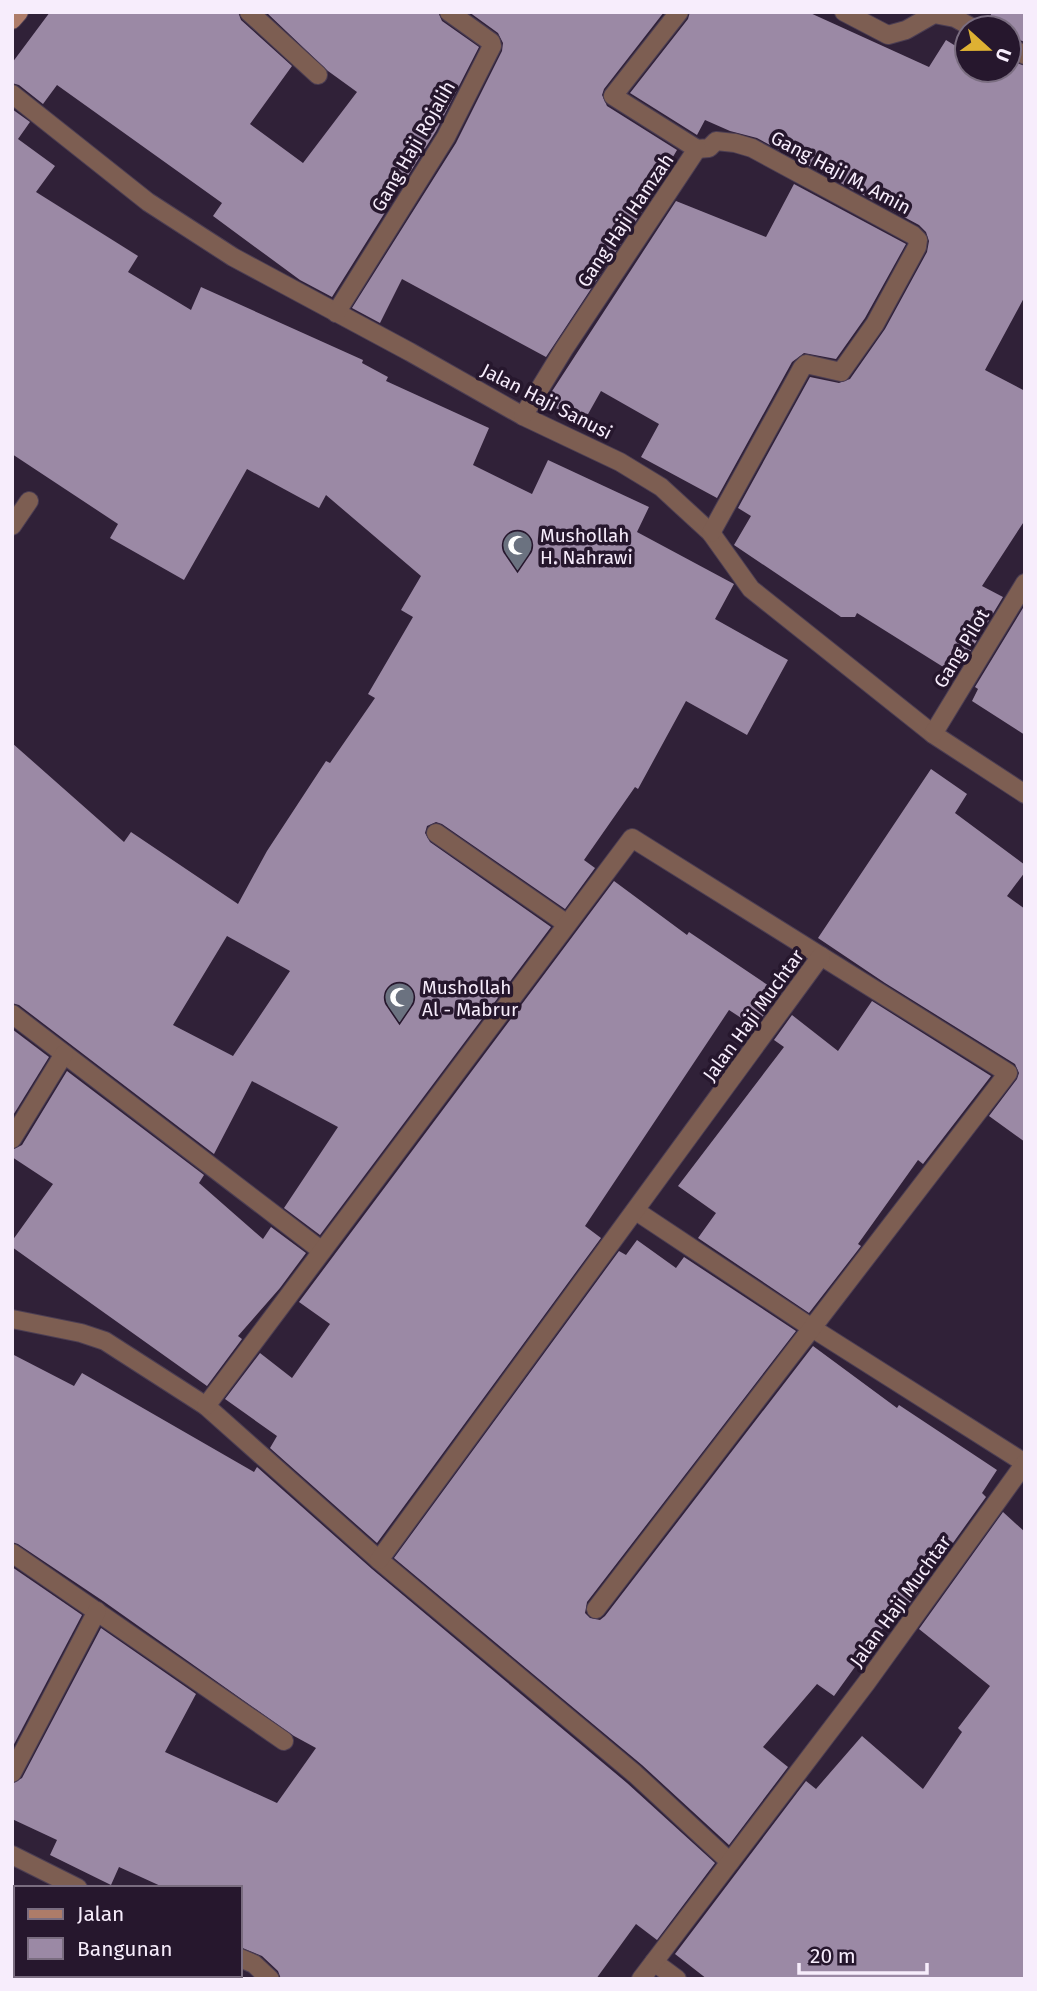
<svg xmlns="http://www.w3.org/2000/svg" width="1037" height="1991" viewBox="0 0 1037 1991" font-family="'Fira Sans',sans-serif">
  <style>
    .building { fill: #9b89a5; fill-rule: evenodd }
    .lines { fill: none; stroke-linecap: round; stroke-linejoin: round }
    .street-casing { stroke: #4c3e53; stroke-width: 20 }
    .secondary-casing { stroke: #4c3e53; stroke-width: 20 }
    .street { stroke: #7d5e52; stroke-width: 18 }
    .secondary { stroke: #ae7c69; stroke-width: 18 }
    .labels { text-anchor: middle; stroke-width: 7; stroke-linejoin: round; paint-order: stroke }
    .street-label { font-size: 19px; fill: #f7edfc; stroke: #26172d }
    .poi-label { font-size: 19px; fill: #f7edfc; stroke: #26172d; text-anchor: start }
  </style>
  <rect width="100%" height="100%" fill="#302138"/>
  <g class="building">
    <path d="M 50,12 L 238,12 L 241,20 L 292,66 L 250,124 L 303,163 L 357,92 L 328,71 L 266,12 L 438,12 L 442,21 L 479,47 L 436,131 L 332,297 L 300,280 L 213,216 L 222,203 L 57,85 L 43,104 L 19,85 L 12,83 L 12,63 Z"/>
    <path d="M 469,12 L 664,12 L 604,89 L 602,95 L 607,106 L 677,150 L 653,191 L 655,192 L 546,357 L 402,279 L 380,323 L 352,308 L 456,143 L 502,51 L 503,43 L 498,33 Z"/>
    <path d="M 690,12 L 808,12 L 929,67 L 946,40 L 967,53 L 967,70 L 1009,70 L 1009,60 L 1025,66 L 1025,296 L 985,370 L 1025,391 L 1025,520 L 982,586 L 1003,597 L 956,675 L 857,613 L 855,617 L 841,617 L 734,545 L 751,516 L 738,508 L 810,377 L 839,383 L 850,379 L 885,329 L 927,252 L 929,241 L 926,232 L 919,225 L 757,138 L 730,131 L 705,120 L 697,135 L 630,93 L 688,19 Z"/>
    <path d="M 992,12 L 1025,12 L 1025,42 L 1009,36 L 1009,28 L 985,28 Z"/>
    <path d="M 12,109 L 30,122 L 18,139 L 55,166 L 36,192 L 138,256 L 128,272 L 191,310 L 201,287 L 363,360 L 362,363 L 388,377 L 386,381 L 489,428 L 473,465 L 532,494 L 548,460 L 649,507 L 637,532 L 734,584 L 715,619 L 788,660 L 747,735 L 686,701 L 638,789 L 635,787 L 584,860 L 595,868 L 565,909 L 442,824 L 436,822 L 427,826 L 425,833 L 430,842 L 551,927 L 320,1235 L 284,1208 L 338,1127 L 252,1081 L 214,1154 L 19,1005 L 12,1003 L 12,743 L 124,842 L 131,832 L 238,904 L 267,851 L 326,761 L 330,763 L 375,698 L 368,694 L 413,617 L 401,610 L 421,576 L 326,495 L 319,508 L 247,469 L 184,580 L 110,538 L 118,524 L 12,454 ZM 227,936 L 290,971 L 233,1056 L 173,1025 Z"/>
    <path d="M 794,184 L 906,244 L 865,318 L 836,359 L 804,353 L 792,362 L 717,498 L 641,457 L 659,424 L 601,391 L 583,423 L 545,402 L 676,201 L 766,237 Z"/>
    <path d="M 1023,608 L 1025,609 L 1025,735 L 972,701 L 978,689 L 975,687 Z"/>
    <path d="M 931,769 L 967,794 L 955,813 L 1025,865 L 1025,872 L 1007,896 L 1025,909 L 1025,1142 L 989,1116 L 1017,1079 L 1019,1073 L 1015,1064 L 885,983 L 818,938 Z"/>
    <path d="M 614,881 L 687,935 L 689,932 L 772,988 L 767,996 L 774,1001 L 755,1027 L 729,1010 L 585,1226 L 601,1238 L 377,1543 L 270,1448 L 277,1436 L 225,1399 L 260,1353 L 292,1378 L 330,1324 L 299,1302 Z"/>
    <path d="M 872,1001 L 991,1076 L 923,1164 L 918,1160 L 858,1244 L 861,1246 L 809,1313 L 698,1238 L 716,1213 L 678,1186 L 784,1047 L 774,1040 L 792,1015 L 838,1051 Z"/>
    <path d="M 12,1029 L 49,1057 L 12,1117 Z"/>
    <path d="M 67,1071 L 204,1175 L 199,1183 L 263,1239 L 271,1227 L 306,1253 L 280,1288 L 238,1336 L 242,1339 L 207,1386 L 12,1247 L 12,1241 L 53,1184 L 12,1157 L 12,1150 L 22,1145 Z"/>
    <path d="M 637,1240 L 676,1268 L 684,1257 L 796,1331 L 587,1602 L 585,1613 L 590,1618 L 600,1620 L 605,1616 L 813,1346 L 897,1408 L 899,1405 L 997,1470 L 982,1493 L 986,1497 L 902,1614 L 896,1610 L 834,1696 L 817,1684 L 763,1747 L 788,1767 L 729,1845 L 642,1765 L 394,1558 L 619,1251 L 626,1255 Z"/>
    <path d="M 12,1354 L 74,1386 L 82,1373 L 254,1472 L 257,1467 L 372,1569 L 627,1783 L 715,1863 L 657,1940 L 636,1924 L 596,1979 L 281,1979 L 278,1971 L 262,1956 L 240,1947 L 240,1888 L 165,1888 L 119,1867 L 111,1885 L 50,1855 L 57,1840 L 12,1819 L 12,1784 L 22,1778 L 101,1628 L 196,1694 L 165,1752 L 277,1803 L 316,1748 L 294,1736 L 103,1601 L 18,1544 L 12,1542 Z"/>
    <path d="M 1003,1512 L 1025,1532 L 1025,1979 L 707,1979 L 675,1954 L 806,1781 L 816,1789 L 862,1736 L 923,1789 L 962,1732 L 958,1728 L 990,1686 L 919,1629 Z"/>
    <path d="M 12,1567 L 82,1615 L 12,1748 Z"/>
  </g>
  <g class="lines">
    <defs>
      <g id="street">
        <path d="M 249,12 L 318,75"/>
        <path d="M 844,12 L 888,35 L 906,30 L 934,14 L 955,18 L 973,28"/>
        <path d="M 1009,47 L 1025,55"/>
        <path d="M 12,94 L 148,202 L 233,257 L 410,352 L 523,416 L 620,462 L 661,487 L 711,533 L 751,589 L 933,734 L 1025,794"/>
        <path d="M 697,149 L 709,148 L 716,141 L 735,143 L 752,148 L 913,235 L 918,240 L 917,247 L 875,324 L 841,372 L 806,364 L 802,368 L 711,533"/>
        <path d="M 336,313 L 446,137 L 492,46 L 491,42 L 449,12"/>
        <path d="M 523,416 L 564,349 L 697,149 L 613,96 L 679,12"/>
        <path d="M 12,526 L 29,501"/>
        <path d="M 933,734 L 1025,583"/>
        <path d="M 436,833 L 567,924"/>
        <path d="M 12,1014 L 322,1251"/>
        <path d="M 12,1139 L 64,1054"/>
        <path d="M 636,1211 L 812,1328 L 1025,1463"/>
        <path d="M 12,1319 L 81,1333 L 105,1341 L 206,1406 L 379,1560 L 635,1774 L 730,1862"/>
        <path d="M 206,1406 L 632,838 L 1008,1073 L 596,1609"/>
        <path d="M 12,1553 L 284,1741"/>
        <path d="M 379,1560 L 821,956"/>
        <path d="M 12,1773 L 97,1611"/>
        <path d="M 12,1855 L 78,1888"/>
        <path d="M 240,1958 L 254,1964 L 270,1979"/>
        <path d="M 654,1962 L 677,1979"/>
        <path d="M 641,1979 L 867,1682 L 1025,1463"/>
      </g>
      <path id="secondary" d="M 12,20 L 19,12"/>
    </defs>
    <use href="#street" class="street-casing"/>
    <use href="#secondary" class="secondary-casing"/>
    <use href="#street" class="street"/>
    <use href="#secondary" class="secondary"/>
  </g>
  <defs>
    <symbol id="mosque-pin" viewBox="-11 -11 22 30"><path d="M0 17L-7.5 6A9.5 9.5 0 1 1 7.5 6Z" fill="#6b7280" stroke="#26172d"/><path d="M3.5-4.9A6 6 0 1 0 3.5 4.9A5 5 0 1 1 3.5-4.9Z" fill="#fff"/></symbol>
  </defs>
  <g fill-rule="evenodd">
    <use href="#mosque-pin" x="500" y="528" width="35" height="47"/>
    <use href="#mosque-pin" x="382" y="980" width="35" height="47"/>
  </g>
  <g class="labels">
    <g class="street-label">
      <text transform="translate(413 146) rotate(-60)" y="7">Gang Haji Rojalih</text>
      <text transform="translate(841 172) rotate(28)" y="7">Gang Haji M. Amin</text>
      <text transform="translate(625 220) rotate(-56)" y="7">Gang Haji Hamzah</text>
      <text transform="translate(547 401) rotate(27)" y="7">Jalan Haji Sanusi</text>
      <text transform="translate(961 648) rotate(-59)" y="7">Gang Pilot</text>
      <text transform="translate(753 1015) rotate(-54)" y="7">Jalan Haji Muchtar</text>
      <text transform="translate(900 1601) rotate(-54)" y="7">Jalan Haji Muchtar</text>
    </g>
    <g class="poi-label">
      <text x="540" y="542">Mushollah<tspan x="540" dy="22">H. Nahrawi</tspan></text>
      <text x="422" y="994">Mushollah<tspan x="422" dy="22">Al - Mabrur</tspan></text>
    </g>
  </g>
  <rect width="1037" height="1991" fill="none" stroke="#f7edfc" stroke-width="28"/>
  <rect x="14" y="1886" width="228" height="91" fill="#26172d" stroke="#7a6d80" stroke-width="2"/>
  <rect x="28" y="1909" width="35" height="10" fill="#ae7c69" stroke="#7a6d80" stroke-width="2"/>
  <text x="77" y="1921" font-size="21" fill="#f7edfc">Jalan</text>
  <rect x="28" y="1938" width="35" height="21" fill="#9b89a5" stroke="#7a6d80" stroke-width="2"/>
  <text x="77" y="1956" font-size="21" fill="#f7edfc">Bangunan</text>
  <g transform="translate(988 49) rotate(111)"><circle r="33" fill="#26172d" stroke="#7a6d80" stroke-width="2"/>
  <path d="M0-5L12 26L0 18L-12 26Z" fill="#deb133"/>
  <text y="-10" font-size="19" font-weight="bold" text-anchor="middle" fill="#f7edfc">U</text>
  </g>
  <path d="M799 1963v10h128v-10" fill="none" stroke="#f7edfc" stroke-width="3.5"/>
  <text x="810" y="1963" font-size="21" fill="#f7edfc" stroke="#26172d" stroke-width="5" paint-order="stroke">20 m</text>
</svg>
